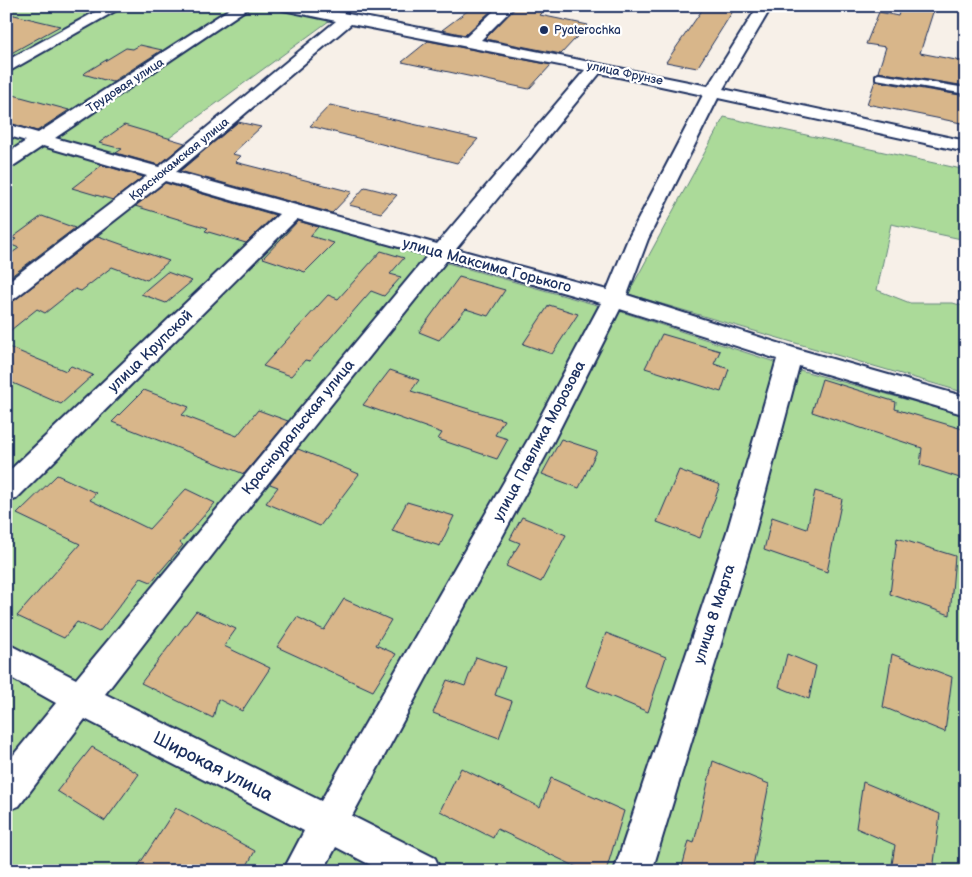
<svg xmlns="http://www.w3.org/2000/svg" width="972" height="877" viewBox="0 0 972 877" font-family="'Balsamiq Sans',sans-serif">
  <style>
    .green { fill: #abda99; stroke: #63847c }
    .building { fill: #d8b68a; stroke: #1b2f5e }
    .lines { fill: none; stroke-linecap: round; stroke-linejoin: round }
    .service-casing { stroke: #1b2f5e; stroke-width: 4 }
    .minor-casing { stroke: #1b2f5e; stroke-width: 4 }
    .service { fill: #fff; fill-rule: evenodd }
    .minor { fill: #fff; fill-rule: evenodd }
    .poi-dot { fill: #1b2f5e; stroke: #fff; stroke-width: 2 }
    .labels { text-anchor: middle; stroke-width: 4.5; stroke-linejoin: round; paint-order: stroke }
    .far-poi-label { font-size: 12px; fill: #1b2f5e; stroke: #fff; text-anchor: start }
    .far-street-label { font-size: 12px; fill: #1b2f5e; stroke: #fff }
    .street-label { font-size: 15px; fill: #1b2f5e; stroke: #fff }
    .near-street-label { font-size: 18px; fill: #1b2f5e; stroke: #fff }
  </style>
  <rect width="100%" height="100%" fill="#f7f0e8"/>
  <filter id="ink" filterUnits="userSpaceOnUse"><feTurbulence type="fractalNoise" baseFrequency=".02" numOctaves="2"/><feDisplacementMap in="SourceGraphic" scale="10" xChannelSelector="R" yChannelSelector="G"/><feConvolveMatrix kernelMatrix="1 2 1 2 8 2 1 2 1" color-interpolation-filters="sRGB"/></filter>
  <g filter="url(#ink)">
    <g class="green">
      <path d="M 6,6 L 277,6 L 333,18 L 146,155 L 153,174 L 447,263 L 622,312 L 796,369 L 966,416 L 966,871 L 6,871 Z"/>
      <path d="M 724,117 L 966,170 L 966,240 L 891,224 L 877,290 L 910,303 L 953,303 L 966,307 L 966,393 L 628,294 Z"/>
    </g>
    <g class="building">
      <path d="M 474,6 L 496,6 L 465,35 L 442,30 Z"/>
      <path d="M 517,6 L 549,6 L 540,15 L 588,25 L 561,54 L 485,39 Z"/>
      <path d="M 705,6 L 733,11 L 697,68 L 666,62 Z"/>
      <path d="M 901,6 L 935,6 L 920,53 L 966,62 L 966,86 L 878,72 L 886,47 L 866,44 L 879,12 L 898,16 Z"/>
      <path d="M 6,13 L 60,26 L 6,56 Z"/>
      <path d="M 428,41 L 551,65 L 529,89 L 402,62 Z"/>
      <path d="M 140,45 L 162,50 L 112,82 L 83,74 L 126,48 L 133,49 Z"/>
      <path d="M 875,81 L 966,96 L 966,124 L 867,104 Z"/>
      <path d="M 6,93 L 69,110 L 37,131 L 6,122 Z"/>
      <path d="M 330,105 L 478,139 L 457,163 L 310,126 Z"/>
      <path d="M 238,122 L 261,127 L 232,154 L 241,156 L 235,162 L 352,192 L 332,213 L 180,171 Z"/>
      <path d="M 124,125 L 185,143 L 159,165 L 116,153 L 122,149 L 99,143 Z"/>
      <path d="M 102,165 L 143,177 L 113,200 L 72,188 Z"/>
      <path d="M 165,183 L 275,215 L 246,243 L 205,231 L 208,228 L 135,206 Z"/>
      <path d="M 365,187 L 397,195 L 381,213 L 349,205 Z"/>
      <path d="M 42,216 L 75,228 L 6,280 L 6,257 L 19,248 L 9,244 L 16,239 L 12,238 Z"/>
      <path d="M 298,221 L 318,227 L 310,236 L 334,243 L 305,272 L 263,258 Z"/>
      <path d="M 98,236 L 169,261 L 147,280 L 112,267 L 81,291 L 75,289 L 45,313 L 37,309 L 6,334 L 6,303 L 15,300 Z"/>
      <path d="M 381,251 L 404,258 L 390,274 L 401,277 L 384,296 L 371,291 L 310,361 L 305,360 L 291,376 L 263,366 L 328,295 L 338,299 Z"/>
      <path d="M 167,272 L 192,281 L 166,303 L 141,294 Z"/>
      <path d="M 459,277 L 505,290 L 488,316 L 466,309 L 439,340 L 419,332 Z"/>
      <path d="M 549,305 L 578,314 L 552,354 L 523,344 Z"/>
      <path d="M 662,334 L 720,351 L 714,364 L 729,369 L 721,392 L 645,368 Z"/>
      <path d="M 6,346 L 66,371 L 71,366 L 93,375 L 61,404 L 6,380 Z"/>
      <path d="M 390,370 L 419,380 L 411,391 L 504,420 L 495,435 L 508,439 L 497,459 L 438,439 L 442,433 L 363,405 Z"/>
      <path d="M 822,379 L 896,402 L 895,409 L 966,430 L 966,480 L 920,465 L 922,448 L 812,412 Z"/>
      <path d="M 144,390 L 189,407 L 182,415 L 237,436 L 258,410 L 288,421 L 244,474 L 112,422 Z"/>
      <path d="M 561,439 L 597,451 L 579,488 L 542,474 Z"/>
      <path d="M 298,449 L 359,474 L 320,526 L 266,503 L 278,487 L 270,484 Z"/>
      <path d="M 679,470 L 720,485 L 700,538 L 657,522 Z"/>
      <path d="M 57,475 L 96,493 L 90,500 L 149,529 L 186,489 L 215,503 L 180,543 L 183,545 L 151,582 L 141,578 L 99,632 L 77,622 L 64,638 L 17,616 L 80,544 L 17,514 Z"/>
      <path d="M 815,491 L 842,499 L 827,572 L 764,550 L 772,517 L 807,529 Z"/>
      <path d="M 407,502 L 454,516 L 440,546 L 392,531 Z"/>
      <path d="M 522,517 L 566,535 L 541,582 L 506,566 L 520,543 L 510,539 Z"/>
      <path d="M 897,538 L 955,556 L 950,615 L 890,594 Z"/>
      <path d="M 344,599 L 391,620 L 376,645 L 396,654 L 373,691 L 277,647 L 297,617 L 324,630 Z"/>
      <path d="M 196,611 L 236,629 L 224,646 L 270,668 L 242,711 L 218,699 L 213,718 L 141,683 Z"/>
      <path d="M 606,633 L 666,657 L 648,712 L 586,686 Z"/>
      <path d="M 787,654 L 816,666 L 809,699 L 779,687 Z"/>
      <path d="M 892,654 L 952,677 L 945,732 L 883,707 Z"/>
      <path d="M 476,657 L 505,667 L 495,695 L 512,701 L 499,738 L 433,713 L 447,680 L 465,686 Z"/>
      <path d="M 92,747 L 139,774 L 105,821 L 57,791 Z"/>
      <path d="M 713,761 L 769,784 L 752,871 L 681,871 L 689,841 L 694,843 Z"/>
      <path d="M 461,768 L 540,807 L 551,778 L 624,811 L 606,871 L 585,871 L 497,829 L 493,838 L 440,811 Z"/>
      <path d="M 863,782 L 940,814 L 933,871 L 891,871 L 895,845 L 856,828 Z"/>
      <path d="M 176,808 L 255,851 L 244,871 L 135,871 Z"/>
    </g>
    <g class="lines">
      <defs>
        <path id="service" d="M 879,74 L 966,88 L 966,94 L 876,79 L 876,75 Z"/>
        <g id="minor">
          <path d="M 106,6 L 124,6 L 6,73 L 6,61 Z"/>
          <path d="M 234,6 L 251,6 L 55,138 L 159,167 L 336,21 L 283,10 L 276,6 L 307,6 L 466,37 L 499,6 L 515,6 L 481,40 L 708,86 L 758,6 L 772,6 L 723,89 L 966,141 L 966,152 L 718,98 L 648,239 L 627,295 L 797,349 L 966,397 L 966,415 L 799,366 L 755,532 L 652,871 L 614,871 L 727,532 L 777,359 L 620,309 L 552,444 L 352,816 L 435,858 L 441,871 L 382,871 L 336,847 L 323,871 L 283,871 L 304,831 L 85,719 L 19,806 L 6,811 L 6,764 L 56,703 L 6,675 L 6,643 L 76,679 L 428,255 L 297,219 L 16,499 L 6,502 L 6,474 L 279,214 L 165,181 L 14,299 L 6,301 L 6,283 L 147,176 L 43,146 L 13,166 L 6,168 L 6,154 L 26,141 L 6,135 L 6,124 L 38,133 ZM 351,24 L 585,70 L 437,244 L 176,172 ZM 600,73 L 703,95 L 628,239 L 607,290 L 456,249 ZM 447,260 L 601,303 L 529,438 L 321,801 L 105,694 L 257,497 Z"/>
        </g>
      </defs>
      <use href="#service" class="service-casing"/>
      <use href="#minor" class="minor-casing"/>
      <use href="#service" class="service"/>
      <use href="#minor" class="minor"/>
    </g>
  </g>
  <circle class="poi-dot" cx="544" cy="30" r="5"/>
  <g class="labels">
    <g class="far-poi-label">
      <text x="554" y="34">Pyaterochka</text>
    </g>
    <g class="far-street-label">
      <text transform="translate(625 73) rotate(12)" y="4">улица Фрунзе</text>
      <text transform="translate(125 85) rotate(-33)" y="4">Трудовая улица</text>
      <text transform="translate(179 159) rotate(-39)" y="4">Краснокамская улица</text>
    </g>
    <g class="street-label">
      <text transform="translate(487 265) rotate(15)" y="5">улица Максима Горького</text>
      <text transform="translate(150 351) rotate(-44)" y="5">улица Крупской</text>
      <text transform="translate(298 427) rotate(-51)" y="5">Красноуральская улица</text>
      <text transform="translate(539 441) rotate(-62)" y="5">улица Павлика Морозова</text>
      <text transform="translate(714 614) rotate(-72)" y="5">улица 8 Марта</text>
    </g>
    <g class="near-street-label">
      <text transform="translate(213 766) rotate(27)" y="6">Широкая улица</text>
    </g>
  </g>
  <rect width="972" height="877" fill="none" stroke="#fff" stroke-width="25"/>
  <rect x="12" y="12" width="947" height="852" fill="none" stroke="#1b2f5e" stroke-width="2" filter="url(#ink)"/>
</svg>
